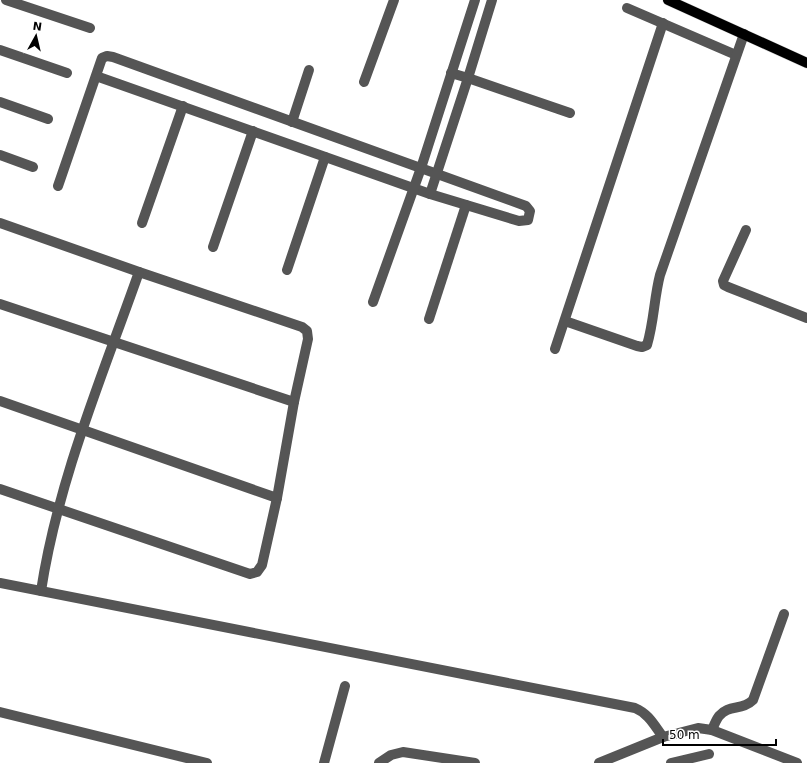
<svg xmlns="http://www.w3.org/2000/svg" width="807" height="763" viewBox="0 0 807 763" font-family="'DejaVu Sans',sans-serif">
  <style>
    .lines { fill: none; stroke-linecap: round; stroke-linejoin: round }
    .major-casing { stroke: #dbdbdb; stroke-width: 11 }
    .minor { stroke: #555; stroke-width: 10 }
    .major { stroke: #000; stroke-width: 10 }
  </style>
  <rect width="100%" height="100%" fill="#fff"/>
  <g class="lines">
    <defs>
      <path id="major" d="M 668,0 L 807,63"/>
    </defs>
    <use href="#major" class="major-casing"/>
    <g class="minor">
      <path d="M 6,0 L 90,28"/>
      <path d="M 627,8 L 736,55"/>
      <path d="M 0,50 L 67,73"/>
      <path d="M 451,73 L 468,78 L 570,113"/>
      <path d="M 364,82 L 394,0"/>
      <path d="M 0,102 L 48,119"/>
      <path d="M 292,122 L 309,70"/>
      <path d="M 0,155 L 33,167"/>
      <path d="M 58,186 L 102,58 L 107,56 L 113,57 L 526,206 L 530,211 L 528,220 L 519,221 L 430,194 L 96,76"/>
      <path d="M 430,194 L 468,78 L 492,0"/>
      <path d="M 0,223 L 139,272 L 302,327 L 307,331 L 308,339 L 294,402 L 277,498 L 262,565 L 257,572 L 250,574 L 0,489"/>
      <path d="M 142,223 L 183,106"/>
      <path d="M 746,230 L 723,281 L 724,285 L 728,287 L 807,318"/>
      <path d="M 213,247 L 253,131"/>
      <path d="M 287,270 L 325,157"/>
      <path d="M 373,302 L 421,168 L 475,0"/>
      <path d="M 0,304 L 294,402"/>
      <path d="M 429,319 L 466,205"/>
      <path d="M 565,321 L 637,346 L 642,347 L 647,345 C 654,322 654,298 660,275 L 744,34"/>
      <path d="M 555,349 L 663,23"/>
      <path d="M 0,401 L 277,498"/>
      <path d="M 0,583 L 635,708 C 649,714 654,725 663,737"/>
      <path d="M 41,591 C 58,480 102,377 139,272"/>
      <path d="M 0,712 L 207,763"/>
      <path d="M 712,730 C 714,725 716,720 719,716 C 729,704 742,711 753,700 L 784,614"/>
      <path d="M 324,763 L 345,686"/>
      <path d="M 379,763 L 391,755 L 403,752 L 475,763"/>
      <path d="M 599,763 L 663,737 L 698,728 L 712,730 L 797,763"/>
      <path d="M 671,763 L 709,754"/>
    </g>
    <use href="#major" class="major"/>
  </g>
  <g transform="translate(36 36) rotate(8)" stroke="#ffffff" stroke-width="3" paint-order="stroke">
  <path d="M0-3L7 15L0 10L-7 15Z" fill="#000000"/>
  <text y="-6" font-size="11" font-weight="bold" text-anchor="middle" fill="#000000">N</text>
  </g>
  <path d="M663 739v6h113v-6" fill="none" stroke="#000000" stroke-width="2"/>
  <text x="669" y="739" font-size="12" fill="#000000" stroke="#ffffff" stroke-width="3" paint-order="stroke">50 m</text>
</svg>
